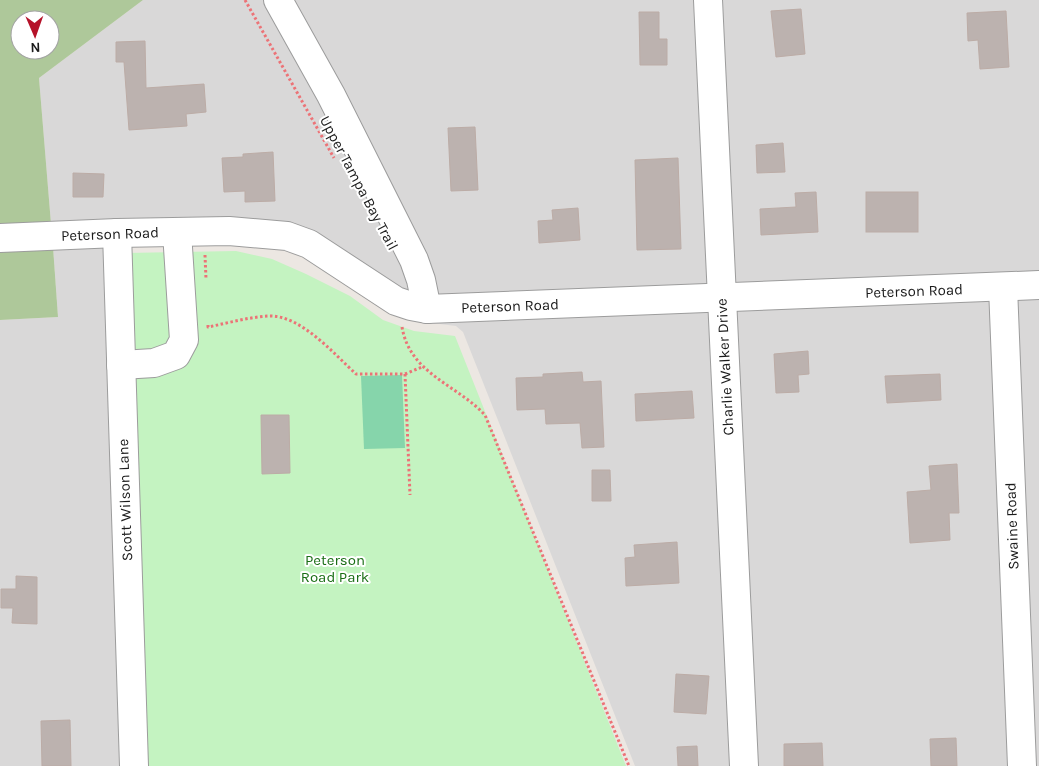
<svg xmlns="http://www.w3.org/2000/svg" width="1039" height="766" viewBox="0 0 1039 766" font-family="Karla,sans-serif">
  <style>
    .residential { fill: #d9d8d8 }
    .forest { fill: #aec89a; fill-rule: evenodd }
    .park { fill: #c4f3c1 }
    .pitch { fill: #86d5ab }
    .building { fill: #bcb2af; stroke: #bcaca6 }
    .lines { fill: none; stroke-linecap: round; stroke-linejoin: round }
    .minor-casing { stroke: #9c9c9c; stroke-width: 30 }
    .path { stroke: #ec7377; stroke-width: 3; stroke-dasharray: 2.5 2.5; stroke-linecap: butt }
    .minor { stroke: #fff; stroke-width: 28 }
    .labels { text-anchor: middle; stroke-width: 4; stroke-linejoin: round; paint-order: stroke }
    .street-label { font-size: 15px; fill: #1b1b1b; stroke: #fff }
    .park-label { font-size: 15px; fill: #1a6e15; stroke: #fff }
  </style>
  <rect width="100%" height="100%" fill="#ece7e2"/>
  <g class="residential">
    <path d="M 143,0 L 266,0 L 322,101 L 404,265 L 413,295 L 401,290 L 314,233 L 51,224 L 39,78 Z"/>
    <path d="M 291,0 L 697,0 L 711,288 L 435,297 Z"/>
    <path d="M 718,0 L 1039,0 L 1039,274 L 732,287 Z"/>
    <path d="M 107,245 L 123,766 L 0,766 L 0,320 L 58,317 L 53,247 Z"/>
    <path d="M 1039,297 L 1039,766 L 1033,766 L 1014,298 Z"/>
    <path d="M 993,299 L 1012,766 L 635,766 L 463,332 L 456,326 L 424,322 Z"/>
  </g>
  <g class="forest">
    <path d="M 0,0 L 143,0 L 39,78 L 51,224 L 0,226 ZM 20,20 L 50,20 L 50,50 L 20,50 Z"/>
    <path d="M 53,247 L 58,317 L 0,320 L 0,250 Z"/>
  </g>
  <path class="park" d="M 236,251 L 272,259 L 306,274 L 350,296 L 383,320 L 414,331 L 455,336 L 626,766 L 145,766 L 125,253 Z"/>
  <path class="pitch" d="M 402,375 L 405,448 L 364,449 L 361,376 Z"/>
  <g class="building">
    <path d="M 801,9 L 805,54 L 776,57 L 771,11 Z"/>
    <path d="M 1006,11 L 1009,67 L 980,69 L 978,40 L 968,41 L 967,13 Z"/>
    <path d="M 639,12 L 659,12 L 659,39 L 667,39 L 667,65 L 640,65 Z"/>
    <path d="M 145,41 L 146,88 L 204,84 L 206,112 L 186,114 L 187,126 L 129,130 L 124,62 L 116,62 L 116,42 Z"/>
    <path d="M 475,127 L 478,190 L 451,191 L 448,128 Z"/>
    <path d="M 783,143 L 785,172 L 757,173 L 756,145 Z"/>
    <path d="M 273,152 L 275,201 L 245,202 L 245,191 L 224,192 L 222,158 L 243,157 L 243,154 Z"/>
    <path d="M 678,158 L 681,249 L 637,250 L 635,160 Z"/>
    <path d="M 73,173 L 104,174 L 103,197 L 73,197 Z"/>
    <path d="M 816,192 L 818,232 L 761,235 L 760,209 L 796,207 L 795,193 Z"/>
    <rect x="866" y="192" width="52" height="40"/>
    <path d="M 578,208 L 580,240 L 539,243 L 538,221 L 553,220 L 552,210 Z"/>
    <path d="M 808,351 L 809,374 L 798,375 L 799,392 L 776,393 L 774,354 Z"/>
    <path d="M 582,372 L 583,382 L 601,381 L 604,447 L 582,448 L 580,423 L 546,424 L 545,409 L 517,410 L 516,378 L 543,377 L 543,374 Z"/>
    <path d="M 940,374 L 941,400 L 887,403 L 885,376 Z"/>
    <path d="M 692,391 L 694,418 L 636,421 L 635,394 Z"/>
    <path d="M 261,415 L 289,415 L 290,473 L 262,474 Z"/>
    <path d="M 957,464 L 959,513 L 949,513 L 950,540 L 910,543 L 907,492 L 931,490 L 929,466 Z"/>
    <path d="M 592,470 L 610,470 L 611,501 L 592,501 Z"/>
    <path d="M 677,542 L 679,583 L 626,586 L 625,558 L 635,557 L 634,545 Z"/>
    <path d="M 16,576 L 37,577 L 37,624 L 12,623 L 13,608 L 1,608 L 1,589 L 16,589 Z"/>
    <path d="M 676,674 L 709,676 L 706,714 L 674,712 Z"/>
    <path d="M 70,720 L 71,766 L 42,766 L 41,721 Z"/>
    <path d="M 956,738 L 957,766 L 931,766 L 930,739 Z"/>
    <path d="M 822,743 L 823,766 L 784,766 L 784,744 Z"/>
    <path d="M 697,746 L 698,766 L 678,766 L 677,747 Z"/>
  </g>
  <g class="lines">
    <defs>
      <g id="minor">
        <path d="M 278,0 L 331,95 L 414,260 L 421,280 L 427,309"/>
        <path d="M 708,0 L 744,766"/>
        <path d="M 117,233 L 134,766"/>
        <path d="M 0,238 L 117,233 L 229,231 L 287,236 L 309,244 L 396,301 L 411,306 L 427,309 L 1039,285"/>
        <path d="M 1003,287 L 1022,766"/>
        <path d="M 121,365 L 154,363 L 176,355 L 184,340 L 177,232"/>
      </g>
    </defs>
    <use href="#minor" class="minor-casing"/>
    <g class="path">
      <path d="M 245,0 L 334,158"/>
      <path d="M 205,255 L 206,279"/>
      <path d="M 208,325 L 208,327 C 228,323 249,317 269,316 C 301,315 334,354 356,374 L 405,374 L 422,367"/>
      <path d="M 402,327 C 410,374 456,384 485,415 L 629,766"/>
      <path d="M 405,374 L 410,495"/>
    </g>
    <use href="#minor" class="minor"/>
  </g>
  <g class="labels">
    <g class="street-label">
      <text transform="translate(359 183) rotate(62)" y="5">Upper Tampa Bay Trail</text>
      <text transform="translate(110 234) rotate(-2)" y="5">Peterson Road</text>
      <text transform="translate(914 291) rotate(-2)" y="5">Peterson Road</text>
      <text transform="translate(510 306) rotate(-2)" y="5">Peterson Road</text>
      <text transform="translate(725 367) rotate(-93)" y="5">Charlie Walker Drive</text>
      <text transform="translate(125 500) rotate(-92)" y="5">Scott Wilson Lane</text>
      <text transform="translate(1012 526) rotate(-92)" y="5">Swaine Road</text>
    </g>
    <g class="park-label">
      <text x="335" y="565">Peterson<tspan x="335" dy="17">Road Park</tspan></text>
    </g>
  </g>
  <g transform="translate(35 35) rotate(178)"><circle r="24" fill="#ffffff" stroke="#a4a4a4"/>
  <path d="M0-4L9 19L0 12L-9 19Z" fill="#b51229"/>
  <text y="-8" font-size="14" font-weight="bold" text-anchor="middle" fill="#1b1b1b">N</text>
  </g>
</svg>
